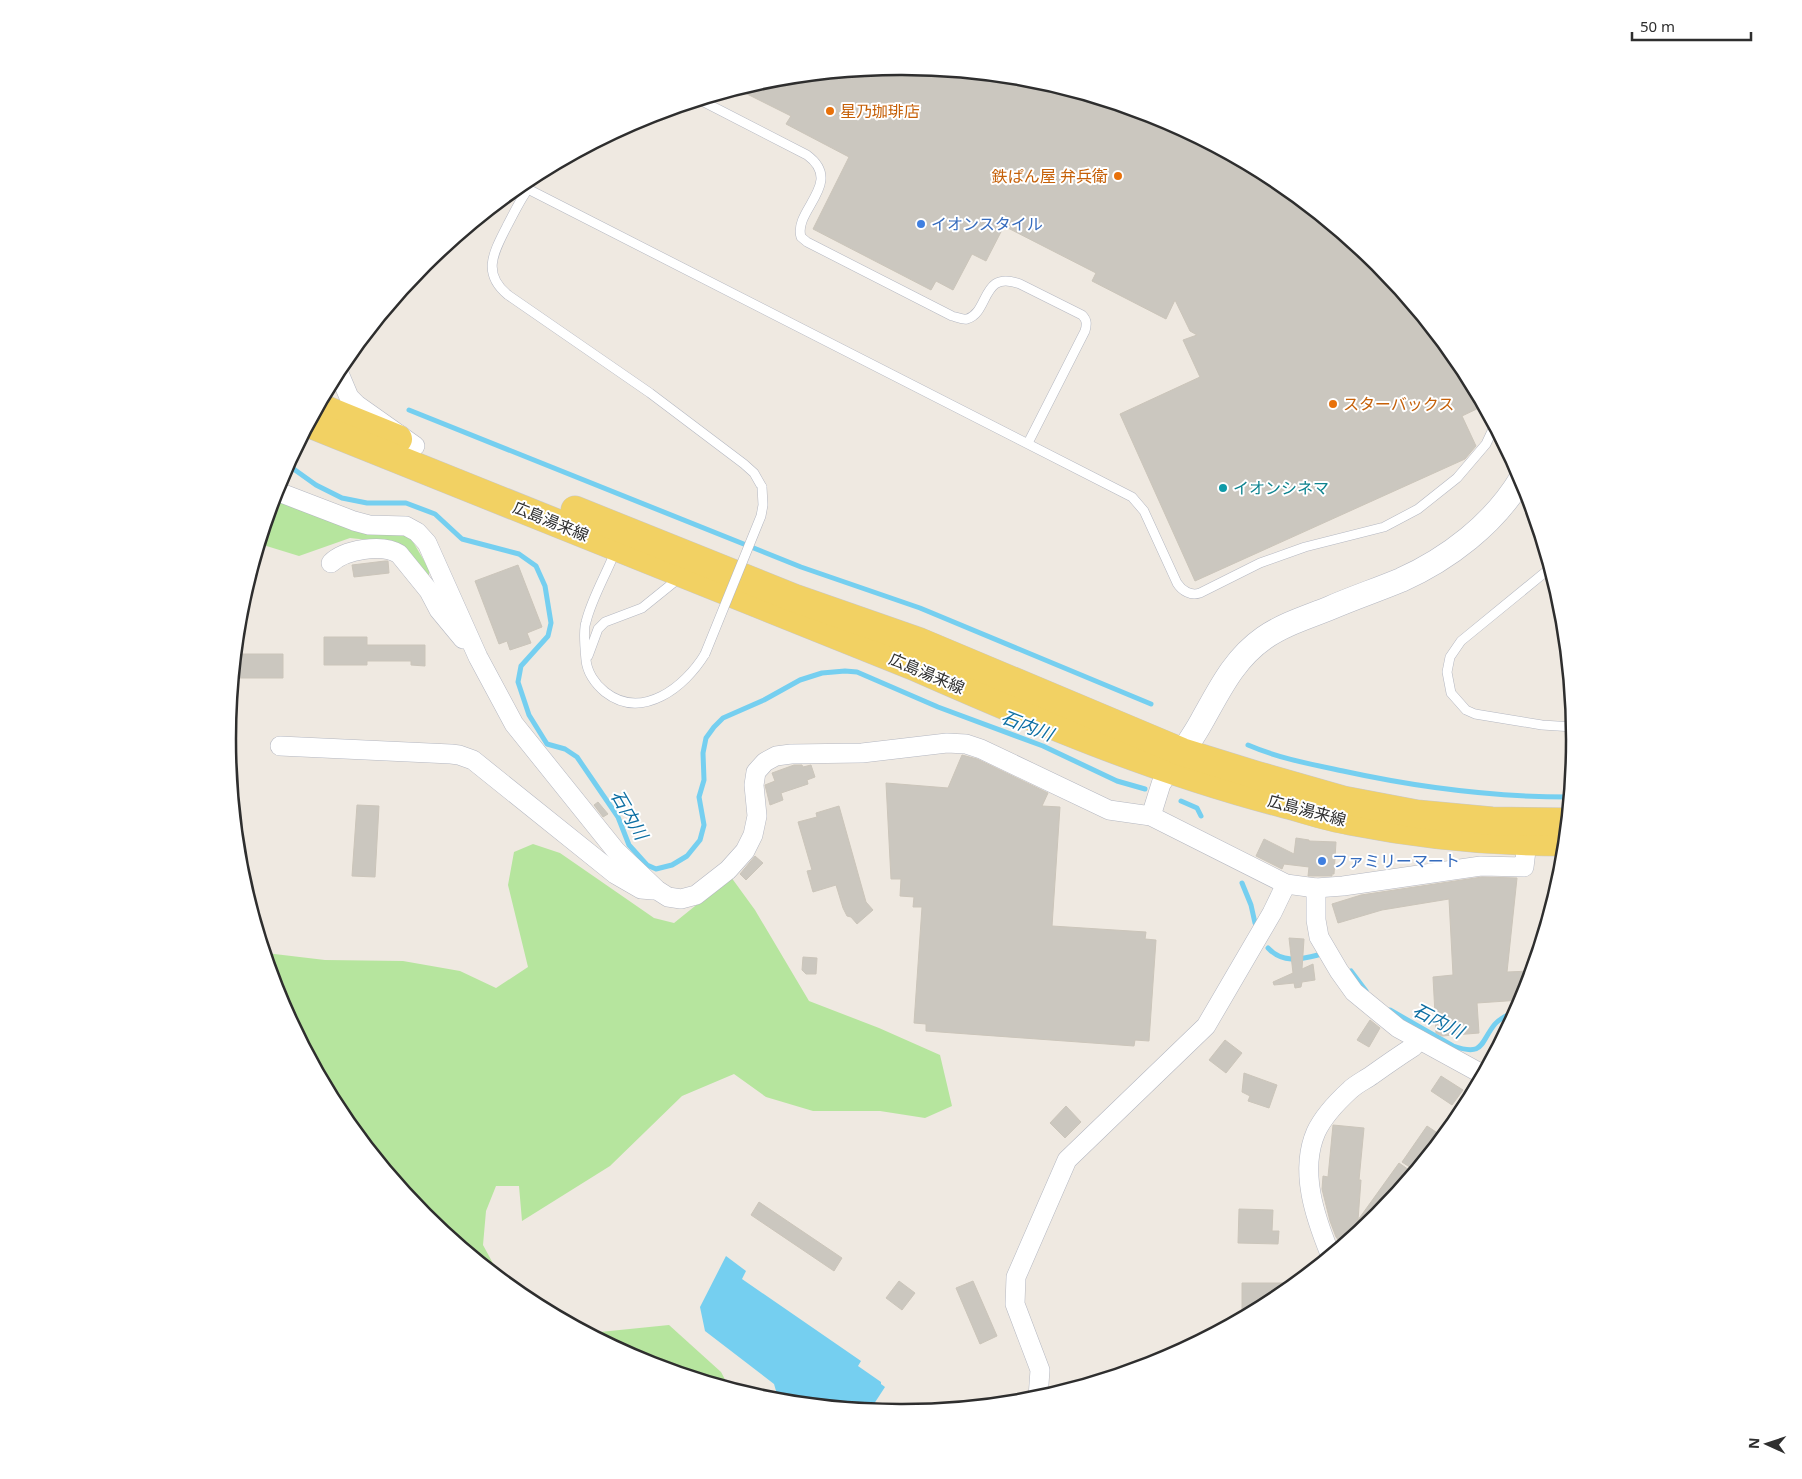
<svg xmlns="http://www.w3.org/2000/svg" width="1802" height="1479" viewBox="0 0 1802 1479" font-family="'Noto Sans','Noto Sans JP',sans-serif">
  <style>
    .green { fill: #b6e59e }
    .water { fill: #75cff0 }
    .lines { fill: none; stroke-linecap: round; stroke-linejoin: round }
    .stream { stroke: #75cff0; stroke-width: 5 }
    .building { fill: #cbc7bf; stroke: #cbc5ba }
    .service-casing { stroke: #b4b7c1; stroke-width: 10 }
    .minor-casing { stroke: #b4b7c1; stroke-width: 20 }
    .tertiary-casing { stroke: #b4b7c1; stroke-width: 25 }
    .primary-casing { stroke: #c9c9c9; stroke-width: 29 }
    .service { stroke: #fff; stroke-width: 9 }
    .minor { stroke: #fff; stroke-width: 19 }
    .tertiary { stroke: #fff; stroke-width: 24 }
    .primary { stroke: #f2d163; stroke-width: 28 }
    .service-bridge-casing { stroke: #b4b7c1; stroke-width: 10; stroke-linecap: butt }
    .service-bridge { stroke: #fff; stroke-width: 9 }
    .food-dot { fill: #e8710a; stroke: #fff; stroke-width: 2 }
    .shop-dot { fill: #3f7fe0; stroke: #fff; stroke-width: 2 }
    .culture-dot { fill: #0f9aa8; stroke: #fff; stroke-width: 2 }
    .labels { text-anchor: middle; stroke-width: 4; stroke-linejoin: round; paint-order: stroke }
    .food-label { font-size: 16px; fill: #c56008; stroke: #fff; text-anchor: start }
    .shop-label { font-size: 16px; fill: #366cbe; stroke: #fff; text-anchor: start }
    .culture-label { font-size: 16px; fill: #0d838f; stroke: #fff; text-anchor: start }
    .street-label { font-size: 16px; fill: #2e2e2e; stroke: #fff }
    .water-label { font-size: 18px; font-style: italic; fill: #0d6fa3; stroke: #fff }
    .rim { fill: none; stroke: #2e2e2e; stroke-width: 2.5 }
  </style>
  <rect width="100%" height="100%" fill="#efe9e1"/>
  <g class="green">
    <path d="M 274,497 L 409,535 L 429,569 L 429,581 L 386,542 L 350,538 L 299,556 L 260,544 Z"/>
    <path d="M 533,844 L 560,853 L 654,918 L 674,923 L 731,877 L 755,910 L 809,1001 L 879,1028 L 940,1055 L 952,1106 L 925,1118 L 880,1111 L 813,1111 L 766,1097 L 734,1074 L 682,1096 L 610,1166 L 522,1221 L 519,1186 L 496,1186 L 486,1211 L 483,1245 L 501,1278 L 425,1215 L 341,1113 L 279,997 L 266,953 L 325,960 L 403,961 L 460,971 L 496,988 L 528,967 L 508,885 L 514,852 Z"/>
    <path d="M 669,1325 L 721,1372 L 729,1387 L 643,1361 L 590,1333 Z"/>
  </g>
  <path class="water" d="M 726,1256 L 746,1271 L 742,1279 L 861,1361 L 858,1366 L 881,1382 L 881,1384 L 885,1387 L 870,1410 L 779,1401 L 774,1384 L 705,1331 L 700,1307 Z"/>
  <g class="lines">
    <g class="stream">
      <path d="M 409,410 L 801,567 L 920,608 L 1151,704"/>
      <path d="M 288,465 L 316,485 L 342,498 L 367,503 L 406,503 L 435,514 L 462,539 L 519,554 L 536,566 L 545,586 L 551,623 L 548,636 L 521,666 L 518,682 L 529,715 L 547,744 L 565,749 L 577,757 L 618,817 L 629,845 L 647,865 L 656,869 L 672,865 L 687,856 L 700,840 L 704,825 L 699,797 L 704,780 L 703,753 L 706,738 L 714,727 L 723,718 L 764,700 L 800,680 L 822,673 L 845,671 L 857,672 L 938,707 L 1043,746 L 1117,781 L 1145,789"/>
      <path d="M 1248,745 C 1278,758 1310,764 1343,771 C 1416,787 1493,797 1569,797"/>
      <path d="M 1181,801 L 1197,808 L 1201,816"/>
      <path d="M 1242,883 L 1251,905 L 1255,923"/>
      <path d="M 1268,948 C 1282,963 1299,960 1318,955"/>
      <path d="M 1351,971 L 1366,991"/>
      <path d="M 1390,1010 L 1453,1046 C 1485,1057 1480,1042 1495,1024 C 1500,1018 1509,1015 1515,1011"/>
    </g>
  </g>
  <g class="building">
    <path d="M 901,66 L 1033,79 L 1159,118 L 1275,180 L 1377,264 L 1461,366 L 1483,406 L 1462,416 L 1476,446 L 1465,459 L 1195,581 L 1120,414 L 1200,377 L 1183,340 L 1197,335 L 1190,331 L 1175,300 L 1166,319 L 1092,281 L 1096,273 L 1004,226 L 986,261 L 972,254 L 953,290 L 936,281 L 931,290 L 813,229 L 849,157 L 786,124 L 791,116 L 737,89 L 770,79 Z"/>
    <path d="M 385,561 L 388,561 L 389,573 L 354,577 L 352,565 Z"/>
    <path d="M 518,565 L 542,627 L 527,633 L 531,643 L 510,650 L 507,641 L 499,644 L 475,581 Z"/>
    <path d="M 324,637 L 367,637 L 367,645 L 425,645 L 425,666 L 411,665 L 411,661 L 367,661 L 367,665 L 324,665 Z"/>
    <path d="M 236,654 L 283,654 L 283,678 L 234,678 Z"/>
    <path d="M 962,755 L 977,759 L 1048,793 L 1042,806 L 1060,807 L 1052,926 L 1146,932 L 1145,939 L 1156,940 L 1149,1041 L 1135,1040 L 1134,1046 L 926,1031 L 926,1024 L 914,1023 L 922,907 L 913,907 L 914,897 L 900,896 L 901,879 L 891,879 L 886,783 L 948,788 Z"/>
    <path d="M 794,765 L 802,765 L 803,767 L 811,765 L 815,777 L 807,780 L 808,784 L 781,793 L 783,800 L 770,805 L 765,785 L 775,781 L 772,773 Z"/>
    <path d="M 598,802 L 608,814 L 603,817 L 594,805 Z"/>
    <path d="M 357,805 L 379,806 L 375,877 L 352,876 Z"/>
    <path d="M 839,806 L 866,902 L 873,910 L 857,924 L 851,917 L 847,916 L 843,908 L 836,885 L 813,892 L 807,871 L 812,870 L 798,822 L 817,817 L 816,813 Z"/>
    <path d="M 1296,838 L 1309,840 L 1309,841 L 1336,842 L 1334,874 L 1332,874 L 1332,876 L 1308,876 L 1309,867 L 1284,864 L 1282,869 L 1256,856 L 1264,839 L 1294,854 Z"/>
    <path d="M 755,856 L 763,863 L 746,880 L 740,874 Z"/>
    <path d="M 1482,877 L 1517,878 L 1507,972 L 1531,971 L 1521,1000 L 1477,1003 L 1479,1033 L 1442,1036 L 1436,1033 L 1433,977 L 1453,975 L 1449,899 L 1382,910 L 1338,923 L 1332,904 L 1361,895 Z"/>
    <path d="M 1289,938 L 1304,939 L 1302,969 L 1313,964 L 1315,980 L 1302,982 L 1301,987 L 1295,988 L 1294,983 L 1274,985 L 1273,982 L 1293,973 Z"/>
    <path d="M 803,957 L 817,958 L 816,974 L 806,974 L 802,970 Z"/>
    <path d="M 1370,1020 L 1380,1028 L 1369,1047 L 1357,1040 Z"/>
    <path d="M 1225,1040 L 1242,1053 L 1226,1073 L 1209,1060 Z"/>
    <path d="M 1244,1073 L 1277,1085 L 1269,1108 L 1248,1101 L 1250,1096 L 1242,1092 Z"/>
    <path d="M 1441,1076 L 1463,1090 L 1452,1105 L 1431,1091 Z"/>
    <path d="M 1066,1106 L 1081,1122 L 1065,1138 L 1050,1123 Z"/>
    <path d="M 1333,1125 L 1364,1128 L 1359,1180 L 1361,1180 L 1358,1220 L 1399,1163 L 1409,1170 L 1389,1198 L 1390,1200 L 1377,1216 L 1342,1245 L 1336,1237 L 1330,1221 L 1322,1189 L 1323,1176 L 1328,1177 Z"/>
    <path d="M 1427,1126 L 1442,1136 L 1414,1170 L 1402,1162 Z"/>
    <path d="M 759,1202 L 842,1258 L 834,1271 L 751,1215 Z"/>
    <path d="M 1239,1209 L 1273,1210 L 1272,1231 L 1279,1231 L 1278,1244 L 1238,1243 Z"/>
    <path d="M 899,1281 L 915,1293 L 902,1310 L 886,1298 Z"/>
    <path d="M 973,1281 L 997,1336 L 980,1344 L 956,1288 Z"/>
    <path d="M 1242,1283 L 1295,1283 L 1275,1299 L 1242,1317 Z"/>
  </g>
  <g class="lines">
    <defs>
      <g id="service">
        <path d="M 700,100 L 807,155 C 845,183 793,210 801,237 L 807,242 L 952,316 C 956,317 962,320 967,319 C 990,312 981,269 1020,284 L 1082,315 C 1087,320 1087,324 1085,331 L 1028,443"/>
        <path d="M 520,185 L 1132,497 L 1144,511 L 1177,583 C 1182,591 1191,596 1200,593 L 1260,563 L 1305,547 L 1384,527 L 1418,509 L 1457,478 L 1486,444 L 1494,427"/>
        <path d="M 528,189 C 520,200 514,213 507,226 C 494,252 481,273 508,295 L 650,393 L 744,464 L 754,473 L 762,487"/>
        <path d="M 612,559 C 604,578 591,601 586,622 C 583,630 585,650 586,660 C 587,672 595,684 605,692 C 642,721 685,687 705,654"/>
        <path d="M 1549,569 L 1461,641 L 1450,657 L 1447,672 L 1451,693 L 1466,710 L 1475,714 L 1542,725 L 1573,727"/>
        <path d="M 588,656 L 598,629 L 605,622 L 642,608 L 673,583"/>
      </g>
      <g id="minor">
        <path d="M 338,371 L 349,397 L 357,405 L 415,446"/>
        <path d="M 276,491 L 354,521 L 369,525 L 406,526 L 417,532 L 427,543 L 478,657 L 514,724 L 616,851 L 657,890 L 668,897 L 681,899 L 696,895 L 728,870 L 745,851 L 753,835 L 757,816 L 754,785 L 756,772 L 765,762 L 776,756 L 791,754 L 862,753 L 947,743 L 966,744 L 981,749 L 1109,810 L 1151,816 L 1286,884 L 1316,888 L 1343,886 L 1481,866 L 1524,867 L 1527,842"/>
        <path d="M 331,563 C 344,550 382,543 399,554 L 429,591 L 439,610 L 463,639"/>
        <path d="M 280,746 L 451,754 L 459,755 L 473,760 L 615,874 L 641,889 L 653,890"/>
        <path d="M 1151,816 L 1161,784 L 1170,770"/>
        <path d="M 1316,888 L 1316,920 L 1319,937 L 1339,971 L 1354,992 L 1398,1028 L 1482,1074"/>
        <path d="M 1330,1254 C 1315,1217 1299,1171 1316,1132 C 1323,1117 1338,1101 1350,1090 C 1356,1084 1365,1080 1372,1075 C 1386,1065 1399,1056 1413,1047 L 1419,1040"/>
        <path d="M 1038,1398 L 1040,1370 L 1015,1304 L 1016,1277 L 1067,1160 L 1206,1026 L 1272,913 L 1286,884"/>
      </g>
      <path id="tertiary" d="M 1172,767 C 1183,751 1194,736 1203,719 C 1220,689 1234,659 1264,638 C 1284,624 1308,617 1330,608 C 1353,598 1377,590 1401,580 C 1448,559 1494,524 1521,479"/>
      <g id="primary">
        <path d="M 319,407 L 398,439"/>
        <path d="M 310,424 L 913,666 C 1033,719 1154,770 1281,803 C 1304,809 1327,817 1350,821 C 1421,835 1492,842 1564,842"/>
        <path d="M 575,510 L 794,598 L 920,642 L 1182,752 L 1256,775 L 1343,800 L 1417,814 L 1492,821 L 1566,822"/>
      </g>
    </defs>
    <use href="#service" class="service-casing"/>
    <use href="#minor" class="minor-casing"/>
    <use href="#tertiary" class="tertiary-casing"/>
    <use href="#primary" class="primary-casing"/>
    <use href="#service" class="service"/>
    <use href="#minor" class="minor"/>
    <use href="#tertiary" class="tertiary"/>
    <use href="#primary" class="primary"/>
    <defs>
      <path id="service-bridge" d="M 705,654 L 761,516 L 763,505 L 762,487"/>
    </defs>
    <use href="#service-bridge" class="service-bridge-casing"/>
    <use href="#service-bridge" class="service-bridge"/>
  </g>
  <g class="food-dot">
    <circle cx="830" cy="111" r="5"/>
    <circle cx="1118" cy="176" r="5"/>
    <circle cx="1333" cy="404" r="5"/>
  </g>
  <g class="shop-dot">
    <circle cx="921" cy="224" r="5"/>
    <circle cx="1322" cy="861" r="5"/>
  </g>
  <circle class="culture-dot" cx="1223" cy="488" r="5"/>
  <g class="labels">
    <g class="food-label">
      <text x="840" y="117">星乃珈琲店</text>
      <text x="1108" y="182" text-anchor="end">鉄ぱん屋 弁兵衛</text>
      <text x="1343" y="410">スターバックス</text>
    </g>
    <g class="shop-label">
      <text x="931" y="230">イオンスタイル</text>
      <text x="1332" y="867">ファミリーマート</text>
    </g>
    <g class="culture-label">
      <text x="1233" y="494">イオンシネマ</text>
    </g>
    <g class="street-label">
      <text transform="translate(551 521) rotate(22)" y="6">広島湯来線</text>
      <text transform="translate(927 673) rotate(23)" y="6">広島湯来線</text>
      <text transform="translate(1307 810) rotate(15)" y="6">広島湯来線</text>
    </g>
    <g class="water-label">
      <text transform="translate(1027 726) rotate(21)" y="6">石内川</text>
      <text transform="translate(629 815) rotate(60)" y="6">石内川</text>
      <text transform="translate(1438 1021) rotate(27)" y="6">石内川</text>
    </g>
  </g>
  <path d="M0 0H1802V1479H0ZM900 75H902A664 664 0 0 1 1566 739V740A664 664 0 0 1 902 1404H900A664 664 0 0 1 236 740V739A664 664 0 0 1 900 75Z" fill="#fff" fill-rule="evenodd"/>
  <path class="rim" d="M900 75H902A664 664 0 0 1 1566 739V740A664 664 0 0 1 902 1404H900A664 664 0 0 1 236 740V739A664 664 0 0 1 900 75Z"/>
  <g transform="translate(1767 1444) rotate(273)" stroke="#ffffff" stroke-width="4" paint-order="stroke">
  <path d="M0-4L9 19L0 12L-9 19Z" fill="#2e2e2e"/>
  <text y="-8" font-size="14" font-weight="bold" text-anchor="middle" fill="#2e2e2e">N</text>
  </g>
  <path d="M1632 32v8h119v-8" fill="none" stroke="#2e2e2e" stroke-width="2.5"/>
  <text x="1640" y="32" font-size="15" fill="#2e2e2e" stroke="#ffffff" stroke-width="4" paint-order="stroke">50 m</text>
</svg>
